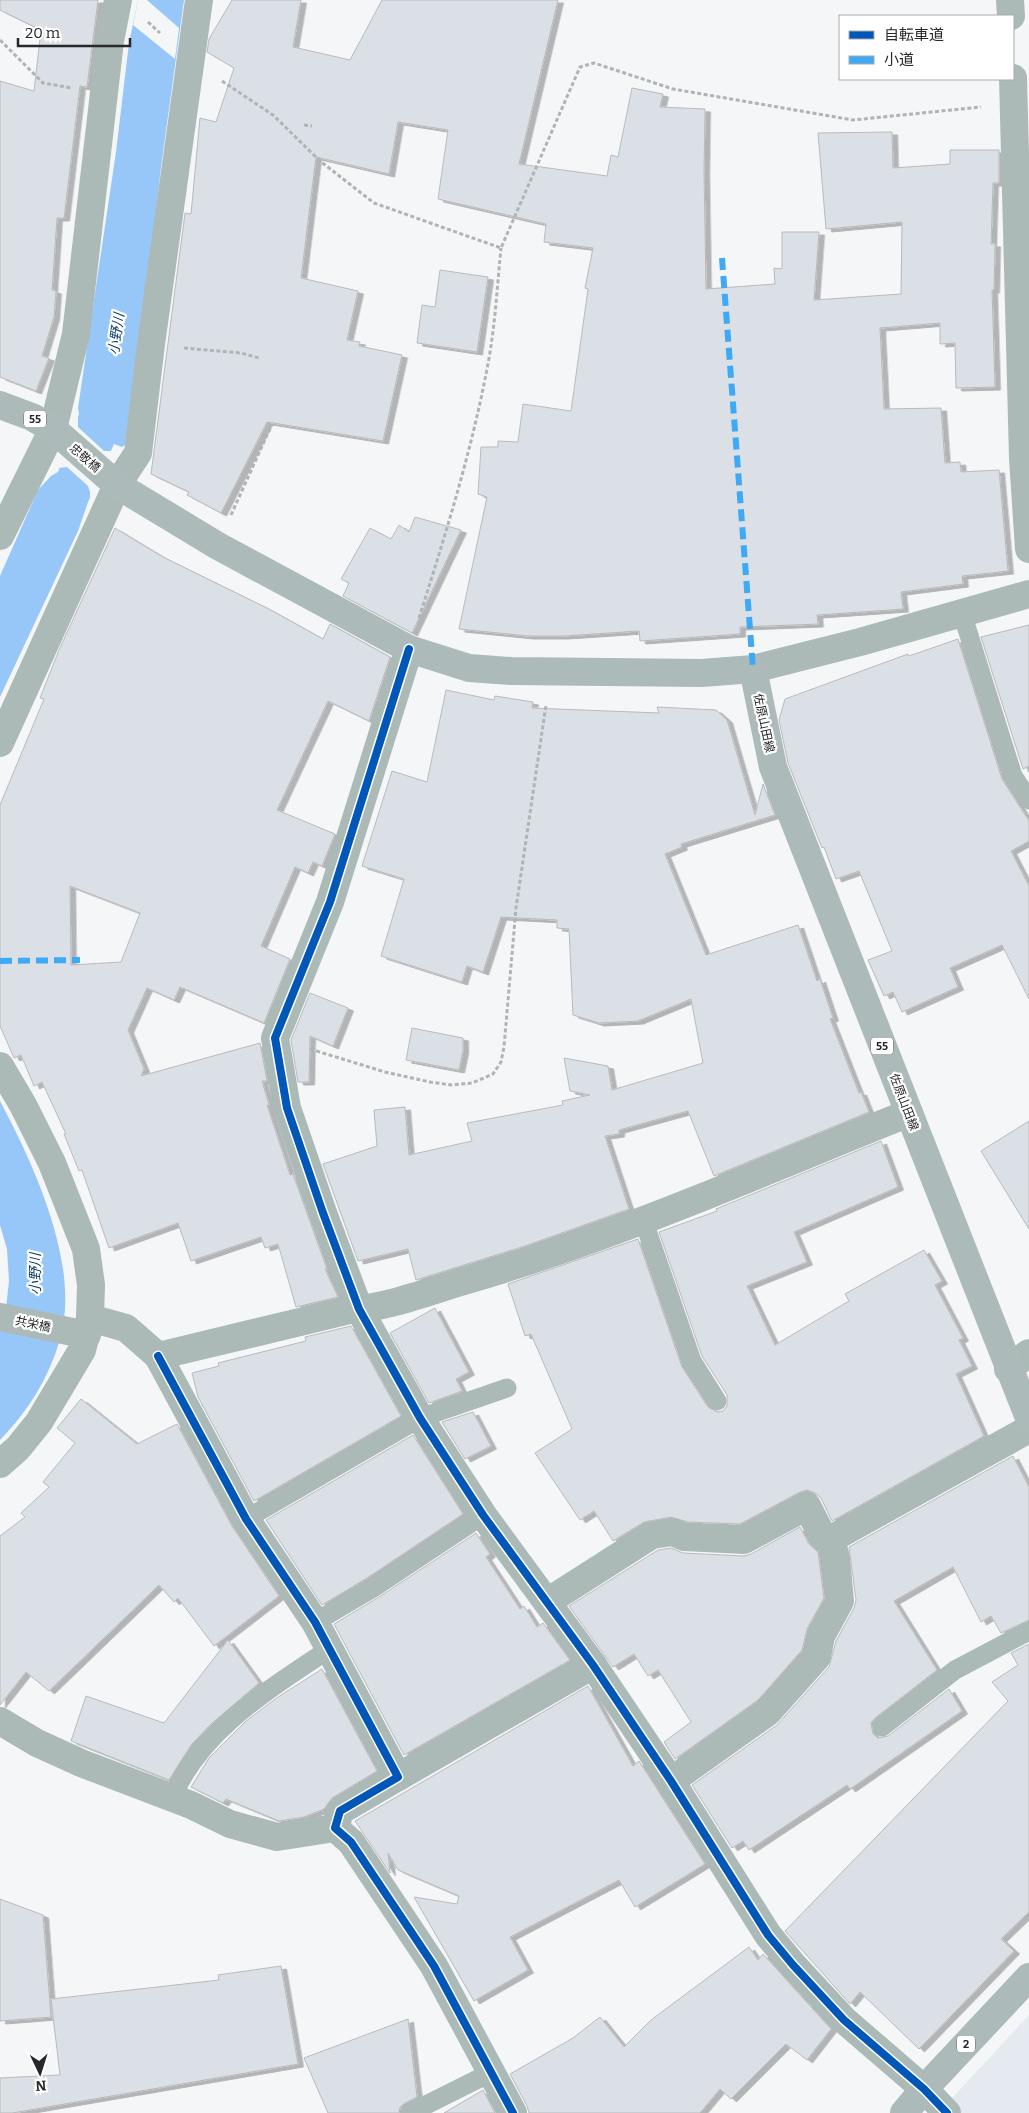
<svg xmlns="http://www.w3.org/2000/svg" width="1029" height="2113" viewBox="0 0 1029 2113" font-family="Bitter,'Noto Sans JP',serif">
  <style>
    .built { fill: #e4eaf0 }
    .water { fill: #97c6f9 }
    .pier { fill: #f4f6f8 }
    .building { fill: #dae0e6; stroke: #b9babc; fill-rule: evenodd; filter: url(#shadow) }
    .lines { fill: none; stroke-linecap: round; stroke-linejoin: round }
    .path { stroke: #adb5b5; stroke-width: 3; stroke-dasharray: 4 2.5; stroke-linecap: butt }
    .service { stroke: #acbab7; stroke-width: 19 }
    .minor { stroke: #acbab7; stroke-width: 28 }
    .tertiary { stroke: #acbab7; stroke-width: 28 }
    .primary { stroke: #adbaba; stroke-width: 28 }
    .quiet { stroke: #3fa9f5; stroke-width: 6; stroke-dasharray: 12 6; stroke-linecap: butt }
    .cycleway-casing { stroke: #fff; stroke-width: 11 }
    .cycleway { stroke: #0057b8; stroke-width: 8 }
    .labels { text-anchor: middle; stroke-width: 4.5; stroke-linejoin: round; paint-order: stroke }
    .shield { fill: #fff; stroke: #686869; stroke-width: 1 }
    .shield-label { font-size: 11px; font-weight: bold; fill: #272829 }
    .street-label { font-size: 12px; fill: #272829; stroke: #fff }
    .water-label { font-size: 14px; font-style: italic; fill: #11406e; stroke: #fff }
  </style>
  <defs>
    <filter id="shadow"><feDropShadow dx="5.5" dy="3" stdDeviation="0" flood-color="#0004"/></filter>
  </defs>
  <rect width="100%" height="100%" fill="#f4f6f8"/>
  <path class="built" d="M 1029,2015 L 1029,2113 L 939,2113 L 942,2109 Z"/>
  <g class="water">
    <path d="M 138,0 L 184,0 L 161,167 L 131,433 L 129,442 L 122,447 L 114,444 L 88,502 L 78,531 L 0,697 L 0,576 L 38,490 L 51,476 L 58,472 L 79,414 L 78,408 L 116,152 L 129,43 Z"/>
    <path d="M 0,1101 C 31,1159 69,1242 65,1309 C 62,1357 33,1407 0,1440 L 0,1330 L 6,1308 L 9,1281 L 7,1249 L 0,1225 Z"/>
  </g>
  <g class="pier">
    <path d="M 138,0 L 147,0 L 179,28 L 175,59 L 133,25 Z"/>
    <path d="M 78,408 L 78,427 L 104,451 L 114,451 L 90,502 L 90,492 L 88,486 L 67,467 L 57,468 Z"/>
  </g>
  <g class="building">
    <path d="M 0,0 L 98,0 L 87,87 L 80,86 L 64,218 L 57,218 L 52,290 L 56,291 L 54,317 L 42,356 L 49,358 L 36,391 L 0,377 L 0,81 L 34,91 L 41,30 L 0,10 Z"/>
    <path d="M 232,0 L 301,0 L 293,47 L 350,60 L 382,0 L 558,0 L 519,164 L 607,176 L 611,155 L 618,157 L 632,88 L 663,94 L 660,107 L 705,109 L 704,171 L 706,289 L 775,284 L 774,268 L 782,269 L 782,232 L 819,232 L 814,300 L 901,294 L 902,222 L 826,229 L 818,133 L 892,132 L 893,168 L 950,164 L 950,150 L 999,150 L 999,183 L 993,183 L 991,244 L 995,244 L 994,290 L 992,290 L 995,387 L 956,388 L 955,343 L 940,344 L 940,323 L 880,328 L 884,409 L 941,408 L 945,463 L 960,462 L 961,472 L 999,470 L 1008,571 L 962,576 L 963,584 L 901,592 L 903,609 L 817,615 L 818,624 L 740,627 L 740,634 L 640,641 L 639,631 L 563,636 L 528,636 L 459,629 L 487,497 L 478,494 L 481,447 L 498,447 L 498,441 L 518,442 L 523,404 L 571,411 L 588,289 L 585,288 L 593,248 L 544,242 L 546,224 L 438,199 L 448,130 L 398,122 L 389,174 L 316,157 L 301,278 L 358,291 L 347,340 L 360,342 L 359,346 L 402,355 L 383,441 L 267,422 L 221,513 L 187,495 L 189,492 L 151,474 L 185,213 L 191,214 L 200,118 L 216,122 L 234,68 L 207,52 L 209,39 Z"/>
    <path d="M 440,270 L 488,277 L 477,352 L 417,343 L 422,305 L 435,307 Z"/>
    <path d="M 415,517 L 461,530 L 412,633 L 343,596 L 349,583 L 341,579 L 370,528 L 391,539 L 399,525 L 409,532 Z"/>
    <path d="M 115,528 L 163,557 L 269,609 L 323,639 L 330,624 L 390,657 L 369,721 L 328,701 L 277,810 L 335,834 L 322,866 L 313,862 L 308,873 L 295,867 L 261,946 L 290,959 L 264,1023 L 180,987 L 174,1000 L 147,988 L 128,1030 L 144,1069 L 141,1076 L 260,1043 L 267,1081 L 262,1081 L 269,1105 L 267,1105 L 290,1175 L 293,1174 L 327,1269 L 325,1269 L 338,1297 L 296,1307 L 278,1244 L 265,1248 L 261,1237 L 191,1261 L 178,1223 L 109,1248 L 82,1170 L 79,1171 L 64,1134 L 66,1134 L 42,1082 L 34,1086 L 21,1055 L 14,1058 L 0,1026 L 0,805 L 44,699 L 40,698 L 59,650 ZM 70,886 L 140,913 L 121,962 L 71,965 Z"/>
    <path d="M 1029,625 L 1029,766 L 1023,769 L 981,637 Z"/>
    <path d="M 958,639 L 1002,779 L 1029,821 L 1029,841 L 1011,851 L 1029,886 L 1029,999 L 1002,945 L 950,968 L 958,987 L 902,1012 L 893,992 L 884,996 L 868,960 L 892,951 L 859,871 L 836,879 L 824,847 L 822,848 L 788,763 L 779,720 L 785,699 L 908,654 L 909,656 Z"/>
    <path d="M 446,690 L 494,700 L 495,696 L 533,702 L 532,708 L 659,713 L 657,707 L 716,710 L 727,720 L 755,815 L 763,784 L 775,815 L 681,844 L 682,847 L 665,854 L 706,955 L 798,925 L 817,981 L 820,979 L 833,1018 L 830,1019 L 859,1093 L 861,1092 L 869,1112 L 714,1176 L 688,1111 L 619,1130 L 619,1134 L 605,1136 L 629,1209 L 525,1246 L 416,1280 L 408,1249 L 358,1261 L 323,1164 L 377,1146 L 374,1110 L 405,1107 L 409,1155 L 472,1141 L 467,1123 L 563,1105 L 562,1101 L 590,1095 L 570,1091 L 564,1058 L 608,1066 L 612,1090 L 703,1063 L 691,999 L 638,1021 L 599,1023 L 573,1015 L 569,929 L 557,928 L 557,920 L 501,917 L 483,972 L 467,966 L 462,982 L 381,956 L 404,879 L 362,866 L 392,771 L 427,782 Z"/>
    <path d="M 310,993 L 348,1008 L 333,1046 L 310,1036 L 309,1082 L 298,1082 L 291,1040 Z"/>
    <path d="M 412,1028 L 463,1038 L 463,1051 L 459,1070 L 406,1060 Z"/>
    <path d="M 1029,1121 L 1029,1229 L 981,1151 Z"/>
    <path d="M 881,1141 L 898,1187 L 794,1232 L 807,1262 L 747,1286 L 775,1345 L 849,1301 L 845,1294 L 924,1250 L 942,1281 L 935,1285 L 963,1338 L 959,1340 L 972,1366 L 956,1374 L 984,1436 L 832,1521 L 821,1498 L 815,1493 L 807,1490 L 800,1492 L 740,1524 L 688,1522 L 671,1517 L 644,1522 L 613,1541 L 594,1511 L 580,1520 L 535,1453 L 572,1429 L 531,1334 L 525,1336 L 508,1284 L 638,1239 L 682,1367 L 708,1407 L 717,1412 L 723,1411 L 727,1406 L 727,1395 L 702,1356 L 659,1232 L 717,1211 L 716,1209 Z"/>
    <path d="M 435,1308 L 469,1372 L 456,1379 L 462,1391 L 429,1403 L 390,1333 Z"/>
    <path d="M 351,1326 L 401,1416 L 254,1501 L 198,1397 L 192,1373 L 219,1366 L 218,1363 L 306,1341 L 305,1337 Z"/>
    <path d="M 81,1399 L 137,1444 L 177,1424 L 232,1526 L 279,1596 L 214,1646 L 178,1598 L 174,1602 L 159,1585 L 49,1691 L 26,1672 L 0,1705 L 0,1536 L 25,1517 L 21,1513 L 49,1487 L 43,1482 L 75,1443 L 57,1428 Z"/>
    <path d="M 473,1412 L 491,1446 L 465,1459 L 442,1422 Z"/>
    <path d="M 413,1435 L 463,1514 L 367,1578 L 322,1605 L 266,1520 Z"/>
    <path d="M 1013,1456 L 1029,1487 L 1029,1620 L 1001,1633 L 991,1616 L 981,1622 L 953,1567 L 894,1601 L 937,1670 L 875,1718 L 871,1723 L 873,1734 L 878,1738 L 888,1736 L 949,1689 L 962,1711 L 850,1789 L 847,1785 L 749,1850 L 743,1841 L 732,1848 L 692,1785 L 777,1725 L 829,1667 L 836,1641 L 854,1608 L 856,1600 L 849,1547 Z"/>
    <path d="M 800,1527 L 809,1544 L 818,1552 L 824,1598 L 807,1629 L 802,1650 L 758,1700 L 675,1759 L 664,1742 L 691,1722 L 658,1670 L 648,1676 L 634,1654 L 613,1667 L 569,1606 L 658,1550 L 671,1548 L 683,1553 L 744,1556 L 751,1554 Z"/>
    <path d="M 476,1533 L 490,1554 L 486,1557 L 520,1609 L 524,1606 L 537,1627 L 543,1623 L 570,1660 L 404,1755 L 334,1624 L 379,1597 Z"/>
    <path d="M 228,1640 L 259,1683 L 211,1724 L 191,1745 L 169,1780 L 71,1741 L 86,1696 L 164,1723 Z"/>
    <path d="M 1029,1644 L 1029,1912 L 1001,1939 L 1014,1951 L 919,2049 L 860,1992 L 850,2004 L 785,1931 L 1008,1701 L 992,1682 L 1018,1665 L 1011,1653 Z"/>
    <path d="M 322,1669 L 377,1771 L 332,1798 L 324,1809 L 304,1817 L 279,1821 L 226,1799 L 223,1803 L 191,1787 L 209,1758 L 246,1721 L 278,1697 Z"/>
    <path d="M 588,1686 L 633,1766 L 639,1761 L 705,1864 L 635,1907 L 619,1880 L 510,1937 L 528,1970 L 474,2001 L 414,1897 L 457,1904 L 459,1896 L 398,1870 L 388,1853 L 390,1873 L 355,1821 Z"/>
    <path d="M 0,1899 L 43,1915 L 51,2017 L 0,2021 Z"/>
    <path d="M 749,1947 L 758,1960 L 763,1954 L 831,2029 L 807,2060 L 786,2044 L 731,2099 L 720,2089 L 700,2113 L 529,2113 L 527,2106 L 510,2074 L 573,2038 L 600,2017 L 624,2047 L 651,2020 Z"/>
    <path d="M 281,1966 L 298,2064 L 12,2113 L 0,2113 L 0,2078 L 60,2075 L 51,1999 L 219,1980 L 218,1975 Z"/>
    <path d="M 408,2019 L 417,2097 L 405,2103 L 400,2107 L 399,2113 L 328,2113 L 304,2058 Z"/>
    <path d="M 483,2090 L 495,2113 L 444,2113 Z"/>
  </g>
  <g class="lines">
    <g class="path">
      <path d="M 148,22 L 160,33"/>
      <path d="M 0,40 L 43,83 L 72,88"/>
      <path d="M 222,81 L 273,115 L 320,161 L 374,203 L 501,248 L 580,67 L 594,63 L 673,89 L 853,120 L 981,107"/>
      <path d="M 304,125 L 312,126"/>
      <path d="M 184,348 L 241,353 L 259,358"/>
      <path d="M 231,515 L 272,424"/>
      <path d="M 419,618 C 445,536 471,453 487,369 C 495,329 497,288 501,248"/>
      <path d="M 310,1049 L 385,1072 L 430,1082 L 452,1085 L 472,1083 L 493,1074 L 501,1062 L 504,1047 L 516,908 L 546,705"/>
    </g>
    <g class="service">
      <path d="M 962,613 L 1013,776 L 1029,800"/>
      <path d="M 643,1219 L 692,1361 L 717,1401"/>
      <path d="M 246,1519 L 420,1418 L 507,1388"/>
      <path d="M 315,1622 L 373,1588 L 483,1515"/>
      <path d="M 882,1727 L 955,1670 L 1029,1631"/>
      <path d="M 172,1798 C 201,1729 270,1689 329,1649"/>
      <path d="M 410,2113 L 490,2073"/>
    </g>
    <g class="minor">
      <path d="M 1010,0 L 1011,16"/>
      <path d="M 1013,78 L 1023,458 L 1029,549"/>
      <path d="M 0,536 L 53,429 L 76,334 L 110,41 L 118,0"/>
      <path d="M 409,649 L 330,902 L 275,1038 L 287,1108 L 323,1213 L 359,1309 L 420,1418 L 483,1515 L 593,1665 L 671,1781 L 768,1935 L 793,1965 L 844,2020 L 924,2089 L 947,2113"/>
      <path d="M 0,743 L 117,485 L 138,453 L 151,344 L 199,0"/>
      <path d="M 0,1066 L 23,1105 L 52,1163 L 86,1249 L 91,1285 L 90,1318 L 82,1350 L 39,1422 L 18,1448 L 0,1464"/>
      <path d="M 0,1317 L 87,1335"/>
      <path d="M 90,1318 L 126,1328 L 158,1356 L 350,1310 C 392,1307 434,1289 474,1278 C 623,1234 765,1171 909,1113"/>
      <path d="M 158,1356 L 246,1519 L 315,1622 L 398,1777 L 340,1811 L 335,1828 L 351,1842 L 434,1966 L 513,2113"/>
      <path d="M 1008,1369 L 1029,1353"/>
      <path d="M 547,1602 L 652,1535 L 673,1532 L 684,1537 L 744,1540 L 807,1506 L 823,1537 L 831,1539"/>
      <path d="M 0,1721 L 37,1743 L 81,1763 L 191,1805 L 230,1824 L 277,1837 L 335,1828"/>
      <path d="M 398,1777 L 593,1665"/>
      <path d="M 671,1781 L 768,1712 L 817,1657 L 821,1636 L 840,1601 L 836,1558 L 831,1539 L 1029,1429"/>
    </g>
    <path class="tertiary" d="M 753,669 L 860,642 L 1029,594"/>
    <g class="primary">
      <path d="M 0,405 L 32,417 L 53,429 L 117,485 L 218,546 L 409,649 L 469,668 L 511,671 L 702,673 L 753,669 L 773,767 L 1029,1418"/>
      <path d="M 904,2113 L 924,2089 L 1029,1977"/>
    </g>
    <g class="quiet">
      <path d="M 722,258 L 753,669"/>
      <path d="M 0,961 L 80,960"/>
    </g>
    <defs>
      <g id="cycleway">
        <path d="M 409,649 L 330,902 L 275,1038 L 287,1108 L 323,1213 L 359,1309 L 420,1418 L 483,1515 L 593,1665 L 671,1781 L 768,1935 L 793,1965 L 844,2020 L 924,2089 L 947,2113"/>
        <path d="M 158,1356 L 246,1519 L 315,1622 L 398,1777 L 340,1811 L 335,1828 L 351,1842 L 434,1966 L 513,2113"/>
      </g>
    </defs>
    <use href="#cycleway" class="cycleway-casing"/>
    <use href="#cycleway" class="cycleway"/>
  </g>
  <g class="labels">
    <g class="shield">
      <rect x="24" y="410.5" width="22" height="17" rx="4"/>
      <rect x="871" y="1037.5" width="22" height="17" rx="4"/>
      <rect x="957" y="2035.5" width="18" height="17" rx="4"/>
    </g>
    <g class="shield-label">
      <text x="35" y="423">55</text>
      <text x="882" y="1050">55</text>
      <text x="966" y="2048">2</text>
    </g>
    <g class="street-label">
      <text transform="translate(85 458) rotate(41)" y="4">忠敬橋</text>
      <text transform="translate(764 723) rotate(78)" y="4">佐原山田線</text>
      <text transform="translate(904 1102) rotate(69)" y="4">佐原山田線</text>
      <text transform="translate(33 1324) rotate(12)" y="4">共栄橋</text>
    </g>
    <g class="water-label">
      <text transform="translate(116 334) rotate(-82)" y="5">小野川</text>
      <text transform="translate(35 1274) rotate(-90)" y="5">小野川</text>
    </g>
  </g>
  <rect x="839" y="15" width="175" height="65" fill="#ffffff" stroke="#a9a9a9"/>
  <rect x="849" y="31" width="25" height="8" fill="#0057b8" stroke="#a9a9a9"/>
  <text x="884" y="40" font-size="15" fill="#272829">自転車道</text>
  <rect x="849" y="56" width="25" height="8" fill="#3fa9f5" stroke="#a9a9a9"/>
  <text x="884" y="65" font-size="15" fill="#272829">小道</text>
  <g transform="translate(40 2073) rotate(176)" stroke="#ffffff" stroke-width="4" paint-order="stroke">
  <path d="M0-4L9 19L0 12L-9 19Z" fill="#272829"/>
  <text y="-8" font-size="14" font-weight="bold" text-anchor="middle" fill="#272829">N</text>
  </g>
  <path d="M18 38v8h112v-8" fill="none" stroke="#272829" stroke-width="2.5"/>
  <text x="25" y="38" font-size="15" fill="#272829" stroke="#ffffff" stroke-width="4" paint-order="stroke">20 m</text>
</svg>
